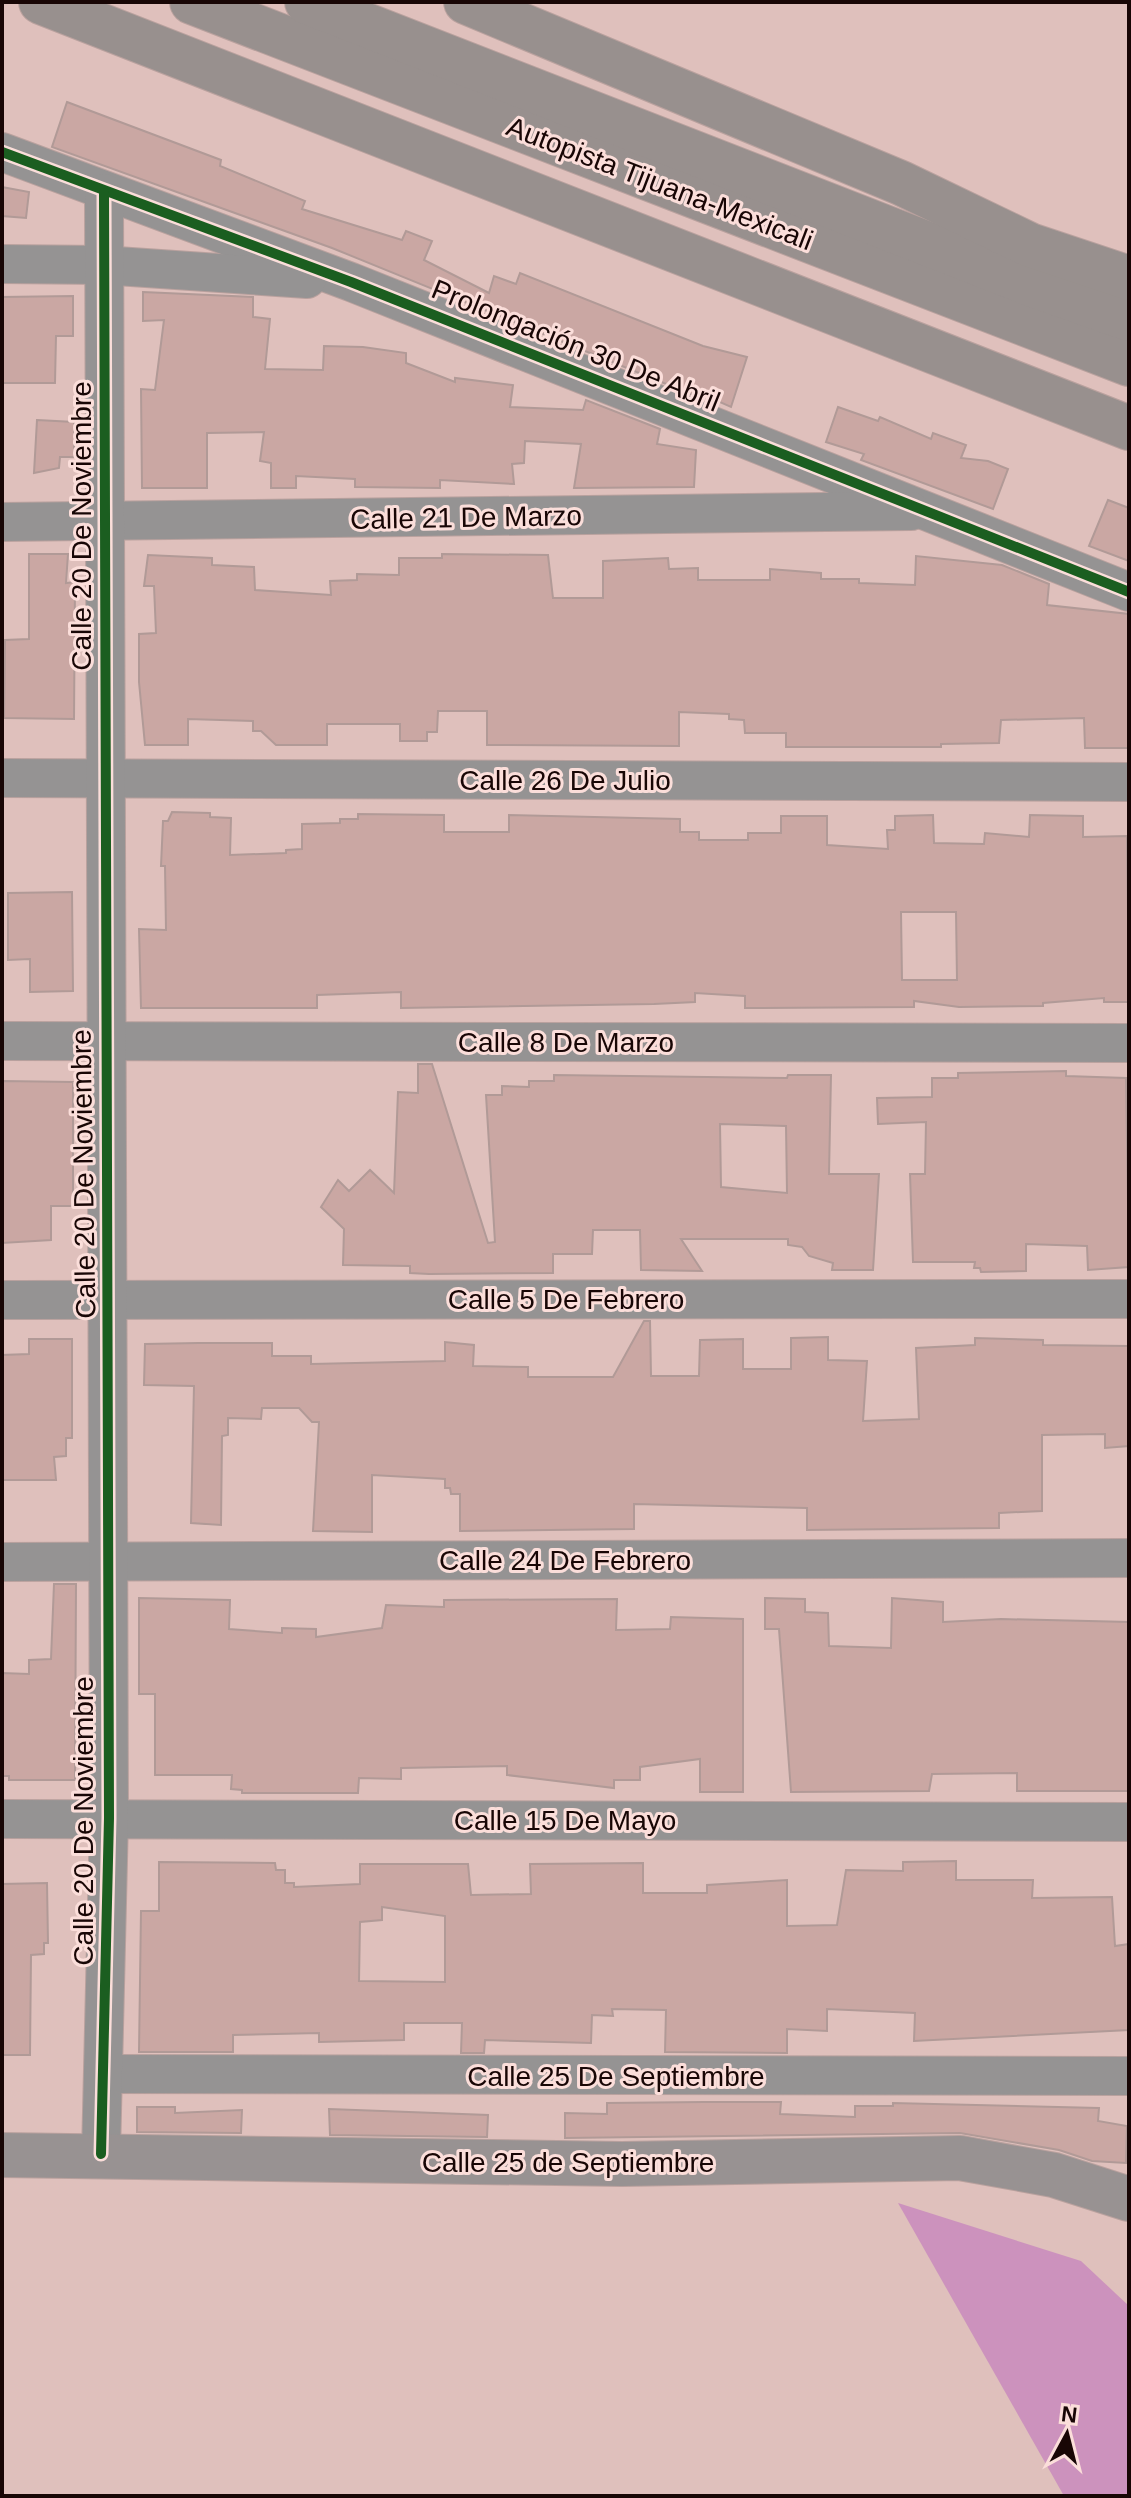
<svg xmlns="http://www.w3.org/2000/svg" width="1131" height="2498" viewBox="0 0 1131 2498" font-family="Helvetica,sans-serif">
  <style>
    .forest { fill: #cc92bd }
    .building { fill: #caa7a3; stroke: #b19a97; stroke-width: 2; fill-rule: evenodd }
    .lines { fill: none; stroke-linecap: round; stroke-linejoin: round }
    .street-casing { stroke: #b9a19e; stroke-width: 40 }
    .secondary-casing { stroke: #b9a19e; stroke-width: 46 }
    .highway-casing { stroke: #b9a19e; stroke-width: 46 }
    .street { stroke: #959393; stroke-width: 38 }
    .secondary { stroke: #989292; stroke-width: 44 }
    .highway { stroke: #98908e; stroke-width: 44 }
    .cycleway-casing { stroke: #fbdeda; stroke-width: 15 }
    .cycleway { stroke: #1b5e20; stroke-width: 10 }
    .labels { text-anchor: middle; stroke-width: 6; stroke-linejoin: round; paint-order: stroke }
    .street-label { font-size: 28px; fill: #180605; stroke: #fbdeda }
  </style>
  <rect width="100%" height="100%" fill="#dfc0bc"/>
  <path class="forest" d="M 898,2203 L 1081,2261 L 1129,2306 L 1129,2496 L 1064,2496 Z"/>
  <g class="building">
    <path d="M 67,102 L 221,160 L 220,166 L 305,201 L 302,209 L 402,240 L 406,231 L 432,241 L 424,260 L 489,293 L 494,276 L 516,284 L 520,273 L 703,346 L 747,357 L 731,407 L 695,391 L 693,395 L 332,248 L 52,147 Z"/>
    <path d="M 2,187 L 29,192 L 26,218 L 2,216 Z"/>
    <path d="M 143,292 L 253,297 L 253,317 L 270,319 L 265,369 L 323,370 L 324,346 L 363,347 L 406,353 L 406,363 L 455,382 L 455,378 L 513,385 L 510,407 L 583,410 L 586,400 L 660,429 L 657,444 L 696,450 L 694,487 L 574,488 L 581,444 L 525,441 L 524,463 L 512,464 L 514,484 L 440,480 L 440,488 L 355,487 L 355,479 L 296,476 L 296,488 L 271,488 L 271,463 L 260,461 L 264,432 L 207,433 L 207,488 L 142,488 L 141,389 L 155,390 L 164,320 L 143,321 Z"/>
    <path d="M 73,296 L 73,336 L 56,336 L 55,383 L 2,383 L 2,297 Z"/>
    <path d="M 838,407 L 878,421 L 880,417 L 931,439 L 933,433 L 966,445 L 961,458 L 988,461 L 1008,469 L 993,509 L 861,460 L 864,454 L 826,442 Z"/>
    <path d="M 37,420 L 74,422 L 74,457 L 60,457 L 59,468 L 34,473 Z"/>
    <path d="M 1108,500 L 1129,508 L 1129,561 L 1089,546 Z"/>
    <path d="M 29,554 L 68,554 L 66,583 L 75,582 L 74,719 L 4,718 L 5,640 L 29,639 Z"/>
    <path d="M 442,554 L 548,555 L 553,598 L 603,598 L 603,561 L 668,558 L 669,569 L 698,568 L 698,580 L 770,580 L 770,569 L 821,573 L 821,579 L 859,579 L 859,583 L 915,585 L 916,556 L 1002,565 L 1049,584 L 1047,605 L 1129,614 L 1128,748 L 1085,748 L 1084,718 L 1001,720 L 999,743 L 941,744 L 941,747 L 786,747 L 786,733 L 745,733 L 744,720 L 729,719 L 729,714 L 679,712 L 679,746 L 487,745 L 487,711 L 438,711 L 437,732 L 427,732 L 427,741 L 400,741 L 400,724 L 327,724 L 327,745 L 276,745 L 261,731 L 253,731 L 253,721 L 188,719 L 188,745 L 145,745 L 139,682 L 139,634 L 156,633 L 154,586 L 144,586 L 148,555 L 212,558 L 212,565 L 254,567 L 255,590 L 331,595 L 330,581 L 357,580 L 357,574 L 399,575 L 399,558 L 442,558 Z"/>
    <path d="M 172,812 L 210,813 L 210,817 L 231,818 L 230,855 L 286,853 L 286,850 L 302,849 L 302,824 L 340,823 L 340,819 L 358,819 L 358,814 L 444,815 L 444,832 L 509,832 L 509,815 L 680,819 L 680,832 L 699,832 L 699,840 L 748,840 L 748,833 L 781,833 L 781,816 L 827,816 L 827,845 L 888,849 L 887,830 L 895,830 L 895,816 L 933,815 L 934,843 L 984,844 L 985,833 L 1029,837 L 1030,815 L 1083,816 L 1083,837 L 1127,836 L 1129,1002 L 1104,1002 L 1104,998 L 1043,1003 L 1043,1006 L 959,1007 L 914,1001 L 914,1007 L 745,1008 L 745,996 L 695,993 L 695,1002 L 654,1004 L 401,1008 L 401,992 L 317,995 L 317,1008 L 141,1008 L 139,929 L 166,930 L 165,866 L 161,866 L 163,821 L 168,821 ZM 901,912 L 956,912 L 957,980 L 902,980 Z"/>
    <path d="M 72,892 L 73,991 L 30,992 L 30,959 L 8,960 L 8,893 Z"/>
    <path d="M 418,1064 L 432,1064 L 488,1243 L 495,1242 L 486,1095 L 502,1095 L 502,1086 L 529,1087 L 529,1081 L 554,1081 L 554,1075 L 787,1078 L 788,1075 L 831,1075 L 829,1174 L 879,1174 L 873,1270 L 832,1270 L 833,1263 L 809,1256 L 802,1247 L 788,1245 L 788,1239 L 681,1239 L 702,1271 L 641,1270 L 640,1230 L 593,1230 L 592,1254 L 553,1254 L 553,1273 L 429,1274 L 410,1273 L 410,1266 L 343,1265 L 344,1229 L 321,1207 L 338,1180 L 349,1191 L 370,1170 L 394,1193 L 398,1092 L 418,1093 ZM 720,1124 L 786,1126 L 787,1193 L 721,1187 Z"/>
    <path d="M 1066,1071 L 1066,1076 L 1126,1078 L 1129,1267 L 1088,1270 L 1087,1246 L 1026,1244 L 1026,1271 L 981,1272 L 980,1268 L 974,1268 L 975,1262 L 913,1262 L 910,1174 L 925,1174 L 926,1122 L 878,1124 L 877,1098 L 932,1097 L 932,1078 L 958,1078 L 958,1073 Z"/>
    <path d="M 2,1081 L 73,1082 L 73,1206 L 51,1206 L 51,1240 L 2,1243 Z"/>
    <path d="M 644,1321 L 650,1321 L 651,1376 L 699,1376 L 700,1340 L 743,1339 L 743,1369 L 791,1369 L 791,1338 L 828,1337 L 828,1360 L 867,1361 L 863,1421 L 919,1419 L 916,1348 L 975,1345 L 975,1338 L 1043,1340 L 1043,1345 L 1128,1346 L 1129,1446 L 1105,1448 L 1105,1434 L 1042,1435 L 1042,1511 L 999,1513 L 999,1528 L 807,1530 L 807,1508 L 634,1504 L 634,1529 L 460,1531 L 460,1494 L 451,1494 L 450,1488 L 445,1488 L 445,1479 L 372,1475 L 372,1532 L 313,1531 L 319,1422 L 312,1422 L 299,1408 L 262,1408 L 261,1419 L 228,1418 L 228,1435 L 222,1436 L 221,1525 L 191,1523 L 194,1386 L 144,1385 L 145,1344 L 198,1343 L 272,1343 L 272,1356 L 311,1356 L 311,1364 L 445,1361 L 445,1342 L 474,1345 L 473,1366 L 528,1367 L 528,1377 L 613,1377 Z"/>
    <path d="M 29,1339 L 72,1339 L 72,1438 L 66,1438 L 66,1456 L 54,1457 L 56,1480 L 2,1480 L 2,1355 L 29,1354 Z"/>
    <path d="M 54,1584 L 76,1584 L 75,1780 L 9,1780 L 9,1776 L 2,1776 L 2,1673 L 29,1674 L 29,1660 L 51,1659 Z"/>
    <path d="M 139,1598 L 230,1600 L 229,1629 L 282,1633 L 282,1628 L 316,1629 L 316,1637 L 382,1628 L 386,1605 L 444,1607 L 444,1600 L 617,1599 L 616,1630 L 670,1629 L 671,1617 L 743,1619 L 743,1792 L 700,1792 L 700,1759 L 640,1767 L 640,1780 L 614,1780 L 614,1788 L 507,1775 L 507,1766 L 401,1768 L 401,1779 L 359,1778 L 358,1793 L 242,1793 L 242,1790 L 231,1789 L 232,1775 L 155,1775 L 155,1694 L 139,1694 Z"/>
    <path d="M 765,1598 L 805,1599 L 805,1612 L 828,1613 L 829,1646 L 891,1648 L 892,1598 L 943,1602 L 943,1622 L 1001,1619 L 1129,1622 L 1129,1791 L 1017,1791 L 1017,1773 L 932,1774 L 929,1791 L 791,1792 L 779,1629 L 765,1629 Z"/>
    <path d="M 956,1861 L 956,1880 L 1033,1880 L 1032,1898 L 1112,1897 L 1115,1946 L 1129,1944 L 1129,2030 L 914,2041 L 915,2013 L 827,2009 L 827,2031 L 787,2029 L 787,2053 L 665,2052 L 666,2010 L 612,2009 L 613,2016 L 592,2015 L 591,2043 L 485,2040 L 484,2053 L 461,2053 L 462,2023 L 404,2023 L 404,2040 L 319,2042 L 319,2033 L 233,2035 L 233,2052 L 139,2052 L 141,1911 L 159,1911 L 159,1862 L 275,1863 L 276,1870 L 285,1870 L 285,1883 L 294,1883 L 294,1887 L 360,1884 L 360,1864 L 468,1864 L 471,1895 L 531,1894 L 530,1864 L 643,1863 L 643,1893 L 707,1893 L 707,1885 L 787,1880 L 787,1926 L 837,1925 L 846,1870 L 903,1871 L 903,1862 ZM 382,1907 L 445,1916 L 445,1982 L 359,1981 L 360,1922 L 382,1920 Z"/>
    <path d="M 47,1883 L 48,1943 L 44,1943 L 44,1954 L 31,1955 L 30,2055 L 2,2055 L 2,1884 Z"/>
    <path d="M 704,2102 L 781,2102 L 780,2114 L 855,2117 L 855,2106 L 893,2106 L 893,2103 L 1099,2108 L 1098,2121 L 1127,2126 L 1126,2163 L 1092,2161 L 1059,2150 L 960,2133 L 565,2138 L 565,2113 L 607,2114 L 607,2103 Z"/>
    <path d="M 137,2107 L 175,2107 L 175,2113 L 242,2110 L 241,2133 L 137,2132 Z"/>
    <path d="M 329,2109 L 488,2115 L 487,2137 L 330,2135 Z"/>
  </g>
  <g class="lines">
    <defs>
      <g id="street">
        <path d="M 2,152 L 351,282 L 1129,592"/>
        <path d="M 2,264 L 102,265 L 307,279"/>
        <path d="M 2,522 L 911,511"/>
        <path d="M 2,778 L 1129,782"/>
        <path d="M 2,1041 L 1129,1043"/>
        <path d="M 2,1300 L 1129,1299"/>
        <path d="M 2,1562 L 1129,1558"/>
        <path d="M 2,1819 L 1129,1822"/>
        <path d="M 104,2074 L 1129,2076"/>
        <path d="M 101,2154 L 109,1818 L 104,193"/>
      </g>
      <path id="secondary" d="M 2,2155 L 622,2164 L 960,2158 L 1054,2175 L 1129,2199"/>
      <g id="highway">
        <path d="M 41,2 L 1129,428"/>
        <path d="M 192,2 L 1129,364"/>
        <path d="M 307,2 L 1033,285 L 1129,319"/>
        <path d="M 466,2 L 901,183 L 1030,245 L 1129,278"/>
      </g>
    </defs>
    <use href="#street" class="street-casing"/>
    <use href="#secondary" class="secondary-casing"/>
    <use href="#highway" class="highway-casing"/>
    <use href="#street" class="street"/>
    <use href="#secondary" class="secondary"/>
    <use href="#highway" class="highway"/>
    <defs>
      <g id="cycleway">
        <path d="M 2,152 L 351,282 L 1129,592"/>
        <path d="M 101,2154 L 109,1818 L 104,193"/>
      </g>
    </defs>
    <use href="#cycleway" class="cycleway-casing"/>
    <use href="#cycleway" class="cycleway"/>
  </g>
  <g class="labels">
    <g class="street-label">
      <text transform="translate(660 183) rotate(21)" y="10">Autopista Tijuana-Mexicali</text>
      <text transform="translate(576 345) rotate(22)" y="10">Prolongación 30 De Abril</text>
      <text transform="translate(466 517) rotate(-1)" y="10">Calle 21 De Marzo</text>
      <text transform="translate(81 526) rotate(-90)" y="10">Calle 20 De Noviembre</text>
      <text x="565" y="790">Calle 26 De Julio</text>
      <text x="566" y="1052">Calle 8 De Marzo</text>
      <text transform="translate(83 1174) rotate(-91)" y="10">Calle 20 De Noviembre</text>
      <text x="566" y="1309">Calle 5 De Febrero</text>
      <text x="565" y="1570">Calle 24 De Febrero</text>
      <text x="565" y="1830">Calle 15 De Mayo</text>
      <text transform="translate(83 1821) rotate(-90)" y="10">Calle 20 De Noviembre</text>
      <text x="616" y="2086">Calle 25 De Septiembre</text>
      <text x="568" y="2172">Calle 25 de Septiembre</text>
    </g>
  </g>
  <rect width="1131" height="2498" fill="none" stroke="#180605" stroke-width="8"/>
  <g transform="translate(1067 2434) rotate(7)" stroke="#fbdeda" stroke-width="6" paint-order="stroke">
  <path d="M0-6L14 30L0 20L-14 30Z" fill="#180605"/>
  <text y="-12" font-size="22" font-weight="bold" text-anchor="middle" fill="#180605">N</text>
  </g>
</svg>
